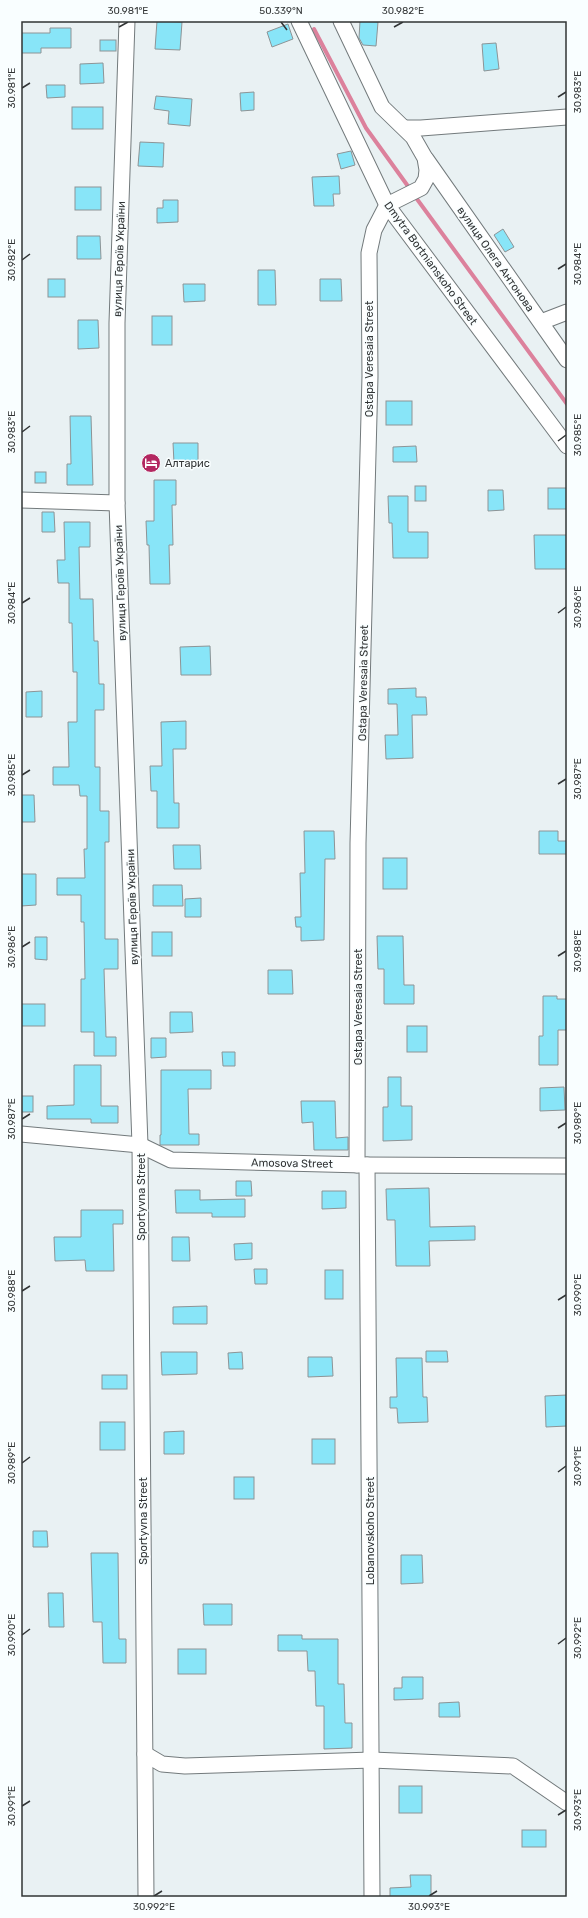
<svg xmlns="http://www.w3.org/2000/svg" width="588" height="1918" viewBox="0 0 588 1918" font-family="Rubik,sans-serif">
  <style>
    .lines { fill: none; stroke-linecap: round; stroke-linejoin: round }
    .stream { stroke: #dc819c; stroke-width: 4 }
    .building { fill: #88e5f8; stroke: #8d9496 }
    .minor-casing { stroke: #737a7c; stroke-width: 17 }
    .minor { stroke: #fff; stroke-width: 15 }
    .ticks { fill: none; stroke: #313435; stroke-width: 1.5 }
    .labels { text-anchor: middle; stroke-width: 3; stroke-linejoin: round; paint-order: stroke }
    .street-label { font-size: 11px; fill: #313435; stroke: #f9feff }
    .poi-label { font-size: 11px; fill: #313435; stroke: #f9feff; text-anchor: start }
    .neatline { fill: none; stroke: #313435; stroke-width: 1.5 }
    .ticks-label { font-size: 10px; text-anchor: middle; fill: #313435 }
  </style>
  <rect width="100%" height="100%" fill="#e9f1f3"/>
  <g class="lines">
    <g class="stream">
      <path d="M 314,29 L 366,128 L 410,189"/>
      <path d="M 414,195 L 567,404"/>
    </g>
  </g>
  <g class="building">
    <path d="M 157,21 L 182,22 L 180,50 L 155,49 Z"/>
    <path d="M 360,21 L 378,22 L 376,46 L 363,45 L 359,38 Z"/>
    <path d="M 288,24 L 293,39 L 272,47 L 267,32 Z"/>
    <path d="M 50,28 L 71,28 L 71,48 L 41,48 L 41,53 L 21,53 L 21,33 L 50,33 Z"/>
    <rect x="100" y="40" width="16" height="11"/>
    <path d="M 496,43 L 499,69 L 484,71 L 482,44 Z"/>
    <path d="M 103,63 L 104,83 L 80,84 L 80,64 Z"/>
    <path d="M 46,85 L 65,85 L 65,97 L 47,98 Z"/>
    <path d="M 254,92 L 254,110 L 241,111 L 240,93 Z"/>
    <path d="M 156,96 L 192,99 L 190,126 L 168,124 L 169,111 L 154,109 Z"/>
    <rect x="72" y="107" width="31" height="22"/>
    <path d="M 140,142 L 164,143 L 163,167 L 138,166 Z"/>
    <path d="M 351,151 L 355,165 L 341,169 L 337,154 Z"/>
    <path d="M 339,176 L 340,194 L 333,194 L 334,206 L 314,206 L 312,177 Z"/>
    <rect x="75" y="187" width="26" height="23"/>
    <path d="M 163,200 L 178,200 L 178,222 L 157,223 L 157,208 L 163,208 Z"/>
    <path d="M 503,229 L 514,247 L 505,252 L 494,235 Z"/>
    <path d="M 77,236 L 100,236 L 101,259 L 77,259 Z"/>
    <path d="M 258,270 L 275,270 L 276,305 L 258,305 Z"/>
    <rect x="48" y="279" width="17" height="18"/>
    <path d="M 320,279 L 341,279 L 342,301 L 320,301 Z"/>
    <path d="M 183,284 L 205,284 L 205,301 L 184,302 Z"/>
    <rect x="152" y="316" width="20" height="29"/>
    <path d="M 78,320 L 98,320 L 99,348 L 78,349 Z"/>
    <rect x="386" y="401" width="26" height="24"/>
    <path d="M 70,416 L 91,416 L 93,485 L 67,485 L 67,464 L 71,464 Z"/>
    <path d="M 173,443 L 198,443 L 198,463 L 174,463 Z"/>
    <path d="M 416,446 L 417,462 L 393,462 L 393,447 Z"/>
    <rect x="35" y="472" width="11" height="11"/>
    <path d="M 154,480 L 176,480 L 176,505 L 172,505 L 173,545 L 169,545 L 170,584 L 150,584 L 149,545 L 147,545 L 146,521 L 154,521 Z"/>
    <rect x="415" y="486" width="11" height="15"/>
    <rect x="548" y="488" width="19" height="21"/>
    <path d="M 488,490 L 503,490 L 504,510 L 488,511 Z"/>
    <path d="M 388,496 L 408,496 L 408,532 L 428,532 L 428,558 L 393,558 L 392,523 L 389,523 Z"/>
    <path d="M 42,512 L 54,512 L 55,532 L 42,532 Z"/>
    <path d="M 64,522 L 90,522 L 90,547 L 79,547 L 80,599 L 93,599 L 94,641 L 98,641 L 99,684 L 104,684 L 104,710 L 95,710 L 95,767 L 100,767 L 100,811 L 109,811 L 109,842 L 105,842 L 105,939 L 118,939 L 118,969 L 104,969 L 106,1037 L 116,1037 L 116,1056 L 94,1056 L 94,1032 L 81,1032 L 81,979 L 85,979 L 84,922 L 81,922 L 81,895 L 57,895 L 57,878 L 85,878 L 84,849 L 87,849 L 87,796 L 80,796 L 79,785 L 53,785 L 53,767 L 69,767 L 68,722 L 77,722 L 77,672 L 73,672 L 72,623 L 69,623 L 69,583 L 58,583 L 57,560 L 65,560 Z"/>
    <path d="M 534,535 L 567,535 L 567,569 L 535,569 Z"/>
    <path d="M 210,646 L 211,675 L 181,675 L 180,647 Z"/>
    <path d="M 416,688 L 416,697 L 426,697 L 427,715 L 412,715 L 413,758 L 386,759 L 385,735 L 398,735 L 397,704 L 388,704 L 388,689 Z"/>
    <path d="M 42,691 L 42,717 L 26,717 L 26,692 Z"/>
    <path d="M 186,721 L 186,749 L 173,749 L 174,803 L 179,803 L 179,828 L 157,828 L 157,791 L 151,791 L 150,766 L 162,766 L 161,722 Z"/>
    <path d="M 21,795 L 34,795 L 35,822 L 21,822 Z"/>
    <path d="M 304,831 L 334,831 L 335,859 L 325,859 L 324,940 L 301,941 L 301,927 L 296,927 L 295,917 L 301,917 L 300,873 L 305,873 Z"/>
    <path d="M 539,831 L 558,831 L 558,841 L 567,841 L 567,854 L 539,854 Z"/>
    <path d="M 173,845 L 200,845 L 201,869 L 174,869 Z"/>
    <rect x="383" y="858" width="24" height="31"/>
    <path d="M 21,874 L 36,874 L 36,905 L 21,906 Z"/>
    <path d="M 153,885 L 182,885 L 183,906 L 153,906 Z"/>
    <path d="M 201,898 L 201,917 L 185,917 L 185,899 Z"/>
    <rect x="152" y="932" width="20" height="24"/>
    <path d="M 377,936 L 403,936 L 404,985 L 414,985 L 414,1004 L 384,1004 L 384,969 L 378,969 Z"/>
    <path d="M 35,937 L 47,937 L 47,960 L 35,959 Z"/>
    <path d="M 268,970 L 292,970 L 293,994 L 268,994 Z"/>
    <path d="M 543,996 L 557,996 L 557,999 L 567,999 L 567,1030 L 558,1030 L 558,1065 L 539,1065 L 539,1036 L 543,1036 Z"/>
    <rect x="21" y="1004" width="24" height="22"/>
    <path d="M 170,1012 L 192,1012 L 193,1032 L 170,1033 Z"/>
    <rect x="407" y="1026" width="20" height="26"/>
    <path d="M 151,1038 L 166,1038 L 166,1057 L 151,1058 Z"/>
    <path d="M 222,1052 L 235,1052 L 235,1066 L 223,1066 Z"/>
    <path d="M 74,1065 L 101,1065 L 101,1106 L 118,1106 L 118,1123 L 91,1123 L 91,1119 L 47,1119 L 47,1106 L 74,1105 Z"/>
    <path d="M 161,1070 L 211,1070 L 211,1089 L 188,1089 L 189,1134 L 199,1134 L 199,1145 L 160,1145 L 160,1135 L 161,1135 Z"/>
    <path d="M 388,1077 L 401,1077 L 401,1106 L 412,1106 L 412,1140 L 383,1141 L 383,1107 L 388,1107 Z"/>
    <path d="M 564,1087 L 565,1110 L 540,1111 L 540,1088 Z"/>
    <rect x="21" y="1096" width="12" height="16"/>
    <path d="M 301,1101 L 335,1101 L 336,1138 L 348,1137 L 348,1150 L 314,1150 L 313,1122 L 302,1123 Z"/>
    <path d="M 236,1181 L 251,1181 L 252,1196 L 236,1196 Z"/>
    <path d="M 429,1188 L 430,1227 L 475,1226 L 475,1240 L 429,1241 L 430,1266 L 396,1266 L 395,1220 L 387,1220 L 386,1189 Z"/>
    <path d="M 175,1190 L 200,1190 L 200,1200 L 245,1199 L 245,1217 L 212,1217 L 212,1213 L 176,1213 Z"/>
    <path d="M 322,1191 L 346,1191 L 346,1208 L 322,1209 Z"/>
    <path d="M 81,1210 L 123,1210 L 123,1224 L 113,1224 L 114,1271 L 86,1271 L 85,1260 L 55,1261 L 54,1237 L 81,1237 Z"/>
    <path d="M 172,1237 L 189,1237 L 190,1261 L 172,1261 Z"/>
    <path d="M 252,1243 L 252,1259 L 235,1260 L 234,1244 Z"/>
    <path d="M 254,1269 L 267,1269 L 267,1284 L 255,1284 Z"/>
    <rect x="325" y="1270" width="18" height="29"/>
    <path d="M 207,1306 L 207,1324 L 173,1324 L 173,1307 Z"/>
    <path d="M 426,1351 L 447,1351 L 448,1362 L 426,1362 Z"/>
    <path d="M 161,1352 L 197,1352 L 197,1374 L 162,1375 Z"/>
    <path d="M 242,1352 L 243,1369 L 229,1369 L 228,1353 Z"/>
    <path d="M 308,1357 L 332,1357 L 333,1376 L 308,1377 Z"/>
    <path d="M 396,1358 L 422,1358 L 423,1397 L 427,1397 L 428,1422 L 398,1423 L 397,1408 L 390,1408 L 390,1397 L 397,1397 Z"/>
    <rect x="102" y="1375" width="25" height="14"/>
    <path d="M 567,1395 L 567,1426 L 546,1427 L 545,1396 Z"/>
    <rect x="100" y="1422" width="25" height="28"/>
    <path d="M 184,1431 L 184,1454 L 164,1454 L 164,1432 Z"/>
    <rect x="312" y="1439" width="23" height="25"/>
    <rect x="234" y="1477" width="20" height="22"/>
    <path d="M 33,1531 L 47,1531 L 48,1547 L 33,1547 Z"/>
    <path d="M 91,1553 L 118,1553 L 119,1639 L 126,1639 L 126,1663 L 103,1663 L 102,1622 L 93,1622 Z"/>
    <path d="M 401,1555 L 422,1555 L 423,1583 L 401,1584 Z"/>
    <path d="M 48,1593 L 63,1593 L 64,1627 L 49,1627 Z"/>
    <path d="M 203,1604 L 232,1604 L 232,1625 L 204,1625 Z"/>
    <path d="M 278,1635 L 302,1635 L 302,1639 L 338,1639 L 338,1684 L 344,1684 L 345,1723 L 352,1723 L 352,1748 L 324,1749 L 324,1706 L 316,1706 L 315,1671 L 308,1671 L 307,1651 L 278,1651 Z"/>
    <rect x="178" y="1649" width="28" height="25"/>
    <path d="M 402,1677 L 423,1677 L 423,1699 L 394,1700 L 394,1688 L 402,1688 Z"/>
    <path d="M 459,1702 L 460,1717 L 439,1717 L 439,1703 Z"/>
    <rect x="399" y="1786" width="23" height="27"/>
    <rect x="522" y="1830" width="24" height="17"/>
    <path d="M 410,1875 L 431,1875 L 431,1897 L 390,1897 L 390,1888 L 411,1887 Z"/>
  </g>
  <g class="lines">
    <defs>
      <g id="minor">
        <path d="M 127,21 L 117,323 L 117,503 L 140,1145 L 146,1897"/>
        <path d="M 299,21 L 387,205 L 567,446"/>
        <path d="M 341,21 L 382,107 L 413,137 L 425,158 L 427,170 L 426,179 L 421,188 L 387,205 L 374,230 L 369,253 L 370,376 L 358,843 L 357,1165"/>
        <path d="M 405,128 L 421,128 L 567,117"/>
        <path d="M 426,159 L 567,360"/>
        <path d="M 541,322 L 567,312"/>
        <path d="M 21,500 L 117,503"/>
        <path d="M 21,1134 L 140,1145 L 171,1160 L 363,1165 L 567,1166"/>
        <path d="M 367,1165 L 372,1897"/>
        <path d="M 145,1754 L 162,1764 L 185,1766 L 372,1760 L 513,1766 L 567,1803"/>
      </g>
    </defs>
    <use href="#minor" class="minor-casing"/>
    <use href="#minor" class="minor"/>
  </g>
  <path class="ticks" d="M 281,22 L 287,30M 119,27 L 128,22M 394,27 L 403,22M 22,88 L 30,83M 558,97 L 566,92M 22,260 L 30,254M 558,269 L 566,264M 22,432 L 30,426M 558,441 L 566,435M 22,603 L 30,598M 558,613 L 566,607M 22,775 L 30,770M 558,784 L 566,779M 22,947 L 30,942M 558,956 L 566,951M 22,1119 L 30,1114M 558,1128 L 566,1123M 22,1291 L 30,1286M 558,1300 L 566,1295M 22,1463 L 30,1457M 558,1472 L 566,1466M 22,1635 L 30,1629M 558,1644 L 566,1638M 22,1806 L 30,1801M 558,1815 L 566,1810M 154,1896 L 162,1891M 429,1896 L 437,1891"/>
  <defs>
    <symbol id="hotel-disc" viewBox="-11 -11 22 22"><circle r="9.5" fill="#b32760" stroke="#f9feff"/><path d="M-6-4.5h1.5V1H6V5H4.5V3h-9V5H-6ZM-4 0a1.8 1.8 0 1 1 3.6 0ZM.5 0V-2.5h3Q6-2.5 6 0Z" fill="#fff"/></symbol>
  </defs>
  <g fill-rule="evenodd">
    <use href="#hotel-disc" x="140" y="452" width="22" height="22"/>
  </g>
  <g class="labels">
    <g class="street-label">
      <text transform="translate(119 259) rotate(-88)" y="4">вулиця Героїв України</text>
      <text transform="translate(496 259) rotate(55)" y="4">вулиця Олега Антонова</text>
      <text transform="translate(431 263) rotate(54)" y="4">Dmytra Bortnianskoho Street</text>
      <text transform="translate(369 359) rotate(-90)" y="4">Ostapa Veresaia Street</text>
      <text transform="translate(120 583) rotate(-92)" y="4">вулиця Героїв України</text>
      <text transform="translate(363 683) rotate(-89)" y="4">Ostapa Veresaia Street</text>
      <text transform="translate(132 907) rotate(-92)" y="4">вулиця Героїв України</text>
      <text transform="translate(358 1007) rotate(-90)" y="4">Ostapa Veresaia Street</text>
      <text transform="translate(292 1163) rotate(1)" y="4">Amosova Street</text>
      <text transform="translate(141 1197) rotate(-90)" y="4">Sportyvna Street</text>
      <text transform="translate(143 1521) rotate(-90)" y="4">Sportyvna Street</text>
      <text transform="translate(370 1531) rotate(-90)" y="4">Lobanovskoho Street</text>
    </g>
    <g class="poi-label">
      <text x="165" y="467">Алтарис</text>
    </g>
  </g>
  <rect width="588" height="1918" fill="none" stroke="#f9feff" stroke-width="44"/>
  <rect x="22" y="22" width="544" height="1874" class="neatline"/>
  <g class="ticks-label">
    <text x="128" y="14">30.981°E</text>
    <text x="281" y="14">50.339°N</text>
    <text x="403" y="14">30.982°E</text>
    <text transform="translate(11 88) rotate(-90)" y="4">30.981°E</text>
    <text transform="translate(577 92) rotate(-90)" y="4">30.983°E</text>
    <text transform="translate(11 260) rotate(-90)" y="4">30.982°E</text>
    <text transform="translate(577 264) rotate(-90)" y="4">30.984°E</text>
    <text transform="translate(11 432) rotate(-90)" y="4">30.983°E</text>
    <text transform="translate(577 435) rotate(-90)" y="4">30.985°E</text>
    <text transform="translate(11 603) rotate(-90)" y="4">30.984°E</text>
    <text transform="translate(577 607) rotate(-90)" y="4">30.986°E</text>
    <text transform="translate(11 775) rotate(-90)" y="4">30.985°E</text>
    <text transform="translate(577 779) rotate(-90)" y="4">30.987°E</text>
    <text transform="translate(11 947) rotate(-90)" y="4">30.986°E</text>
    <text transform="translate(577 951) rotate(-90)" y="4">30.988°E</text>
    <text transform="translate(11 1119) rotate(-90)" y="4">30.987°E</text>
    <text transform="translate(577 1123) rotate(-90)" y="4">30.989°E</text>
    <text transform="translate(11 1291) rotate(-90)" y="4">30.988°E</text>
    <text transform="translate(577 1295) rotate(-90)" y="4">30.990°E</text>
    <text transform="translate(11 1463) rotate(-90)" y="4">30.989°E</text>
    <text transform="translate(577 1466) rotate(-90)" y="4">30.991°E</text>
    <text transform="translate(11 1635) rotate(-90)" y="4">30.990°E</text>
    <text transform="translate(577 1638) rotate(-90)" y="4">30.992°E</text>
    <text transform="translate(11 1806) rotate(-90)" y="4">30.991°E</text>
    <text transform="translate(577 1810) rotate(-90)" y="4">30.993°E</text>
    <text x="154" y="1910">30.992°E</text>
    <text x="429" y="1910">30.993°E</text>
  </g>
</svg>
